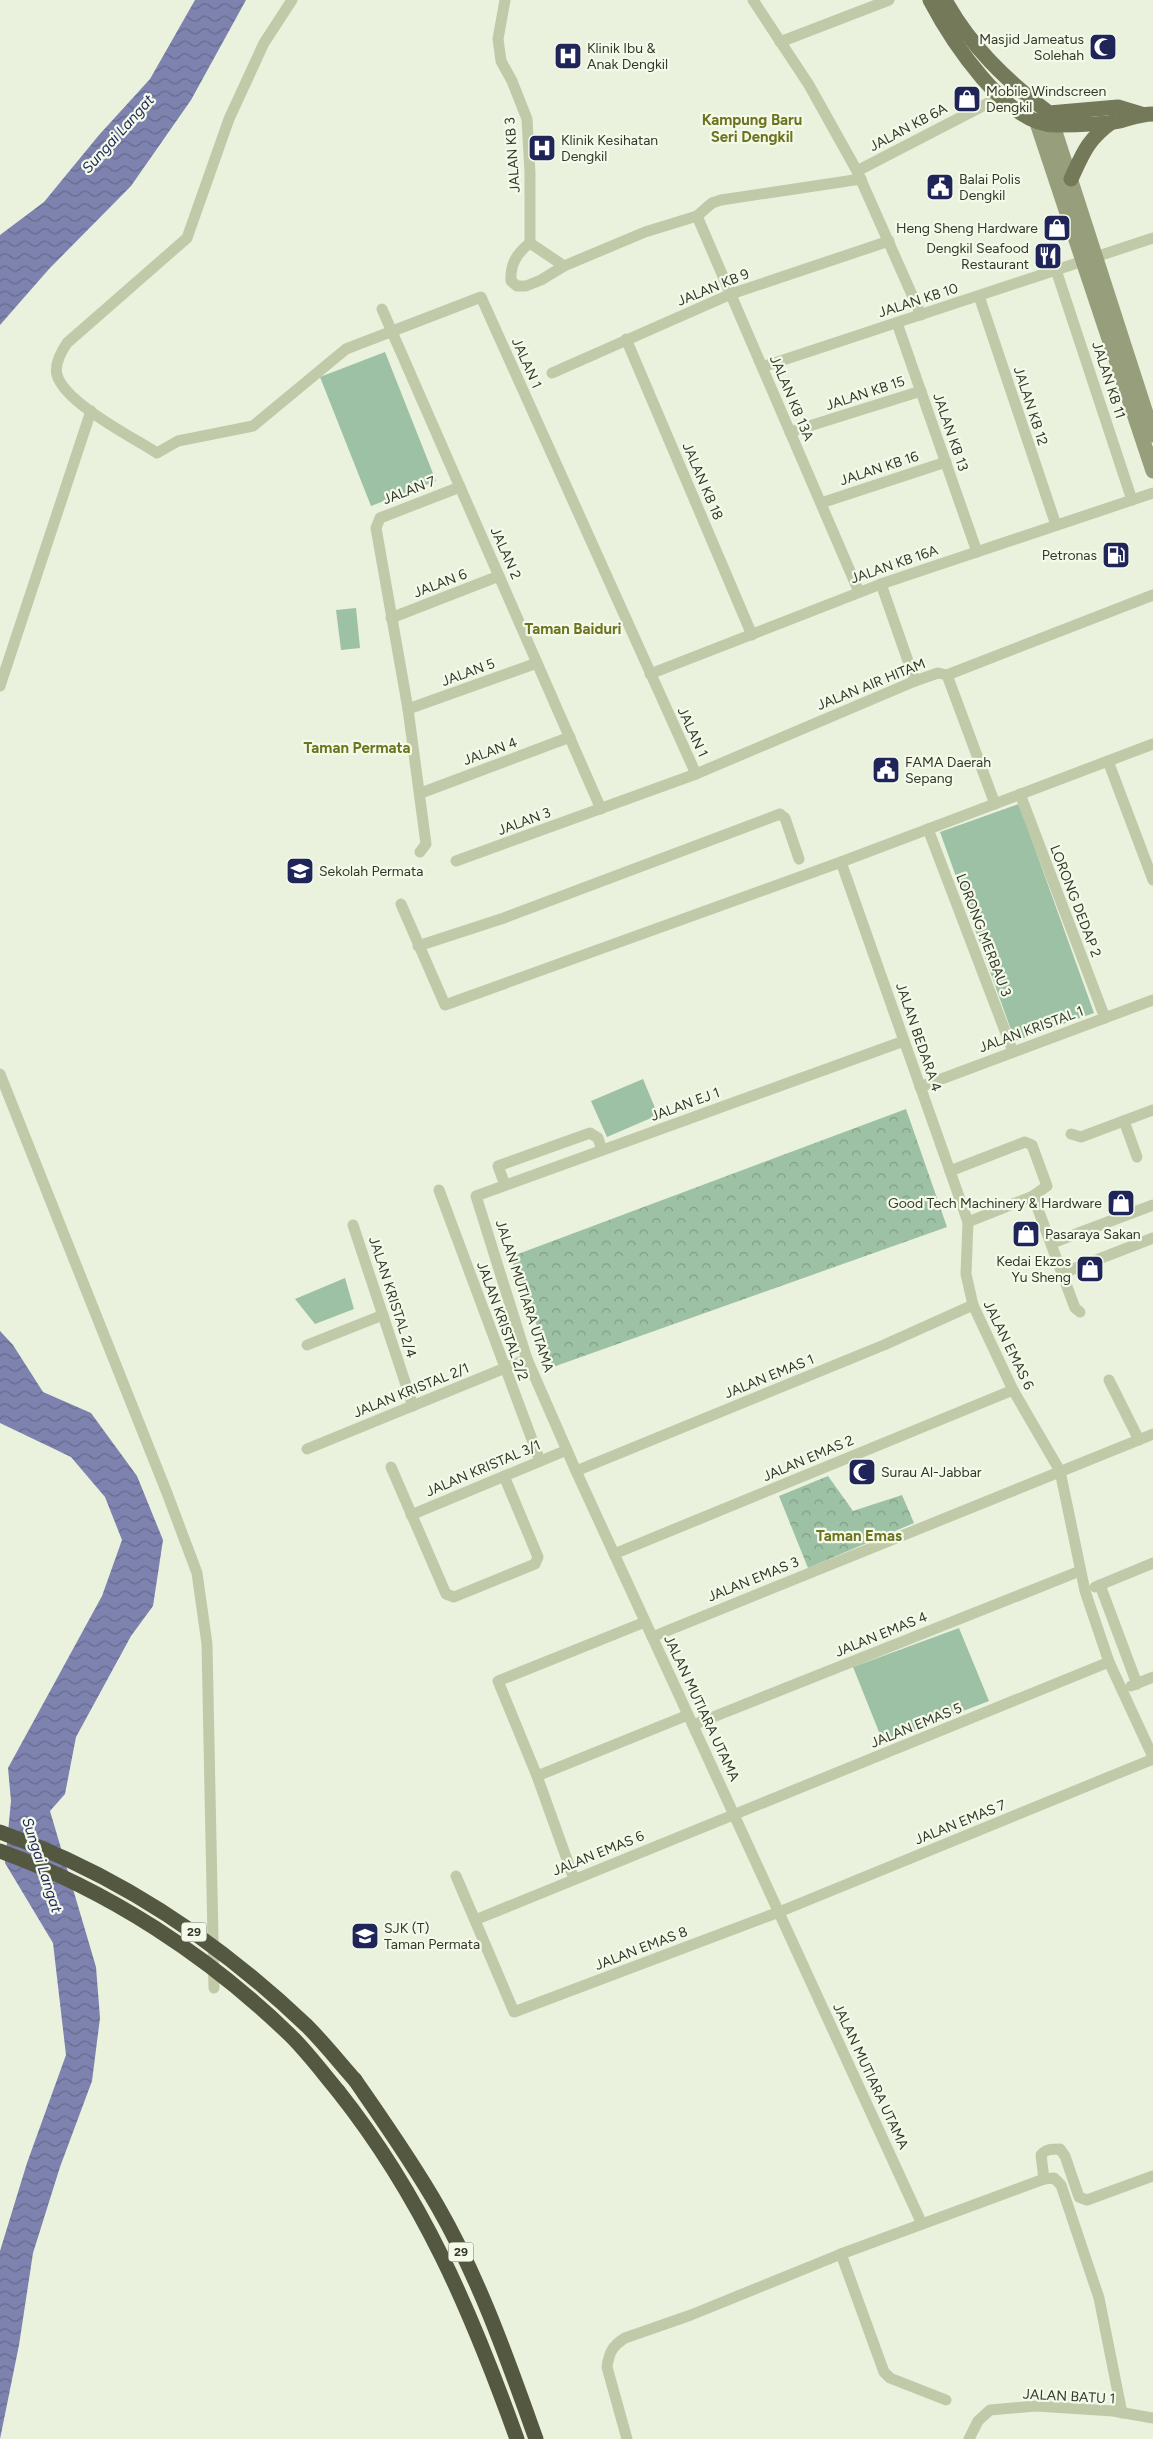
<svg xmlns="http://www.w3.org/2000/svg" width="1153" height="2439" viewBox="0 0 1153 2439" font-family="Figtree,sans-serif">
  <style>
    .grass { fill: #9dc1a4 }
    .forest { fill: url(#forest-crowns) }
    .water { fill: url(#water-waves) }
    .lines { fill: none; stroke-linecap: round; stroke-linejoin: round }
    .street { stroke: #c0caa9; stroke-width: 11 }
    .secondary { stroke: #979e7b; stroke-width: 15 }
    .primary { stroke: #74795a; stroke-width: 15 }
    .highway { stroke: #555840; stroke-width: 15 }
    .highway-bridge { stroke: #555840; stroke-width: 15 }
    .labels { text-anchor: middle; stroke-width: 4.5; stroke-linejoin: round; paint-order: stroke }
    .shield { fill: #f4faea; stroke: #6e7263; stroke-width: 1 }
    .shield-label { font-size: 12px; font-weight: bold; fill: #353829 }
    .poi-label { font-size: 14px; fill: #353829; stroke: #f4faea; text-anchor: start }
    .street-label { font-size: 14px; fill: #353829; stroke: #f4faea }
    .neighbourhood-label { font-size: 15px; font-weight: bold; fill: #6d7420; stroke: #f4faea }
    .water-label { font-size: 15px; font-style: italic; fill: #1f2459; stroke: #f4faea }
  </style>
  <defs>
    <pattern id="forest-crowns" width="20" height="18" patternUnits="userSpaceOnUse" patternTransform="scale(1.25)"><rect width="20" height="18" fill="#9dc1a4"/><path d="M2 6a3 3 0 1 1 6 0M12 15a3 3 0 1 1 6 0" fill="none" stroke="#819e86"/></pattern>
    <pattern id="water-waves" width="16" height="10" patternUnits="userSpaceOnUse" patternTransform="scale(1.25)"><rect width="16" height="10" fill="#7d82af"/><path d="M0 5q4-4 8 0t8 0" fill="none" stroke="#676b8e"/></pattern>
  </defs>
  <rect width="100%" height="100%" fill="#eaf2dd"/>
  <g class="grass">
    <path d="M 385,352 L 436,481 L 371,506 L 320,377 Z"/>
    <path d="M 356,608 L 360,648 L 341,650 L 336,610 Z"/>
    <path d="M 1019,804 L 1094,1013 L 1015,1041 L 940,832 Z"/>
    <path d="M 643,1079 L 658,1115 L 607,1137 L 591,1101 Z"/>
    <path d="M 345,1278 L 354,1309 L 315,1324 L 295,1299 Z"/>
    <path d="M 959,1628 L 989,1701 L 883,1742 L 853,1667 Z"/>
  </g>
  <g class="forest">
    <path d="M 906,1109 L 947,1227 L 553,1367 L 510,1257 Z"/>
    <path d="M 828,1476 L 853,1511 L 902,1495 L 914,1523 L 808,1568 L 779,1496 Z"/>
  </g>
  <g class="water">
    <path d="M 195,0 L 246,0 L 191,100 L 131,186 L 49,269 L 0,325 L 0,235 L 44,202 L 99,135 L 150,79 Z"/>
    <path d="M 0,1315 L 0,1331 L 13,1345 L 43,1392 L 91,1413 L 137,1476 L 163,1540 L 153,1606 L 131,1636 L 76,1737 L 65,1794 L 50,1811 L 96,1967 L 100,2018 L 92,2081 L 60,2167 L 33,2253 L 19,2345 L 0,2439 L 0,2251 L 27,2163 L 66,2055 L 53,1943 L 5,1863 L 11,1801 L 8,1768 L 102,1596 L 122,1540 L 105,1497 L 71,1457 L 0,1423 Z"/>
  </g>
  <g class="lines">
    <g class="street">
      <path d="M 292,0 L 264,43 L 229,119 L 187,238 L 67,343 C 61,352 54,364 57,375 C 65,403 132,437 157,453 L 178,441 L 253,426 L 346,349 L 481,297 L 696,774"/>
      <path d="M 505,0 L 498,39 L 501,61 L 512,81 L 527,119 L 530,173 L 530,243 L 564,266"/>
      <path d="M 753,0 L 809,85 L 857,171 L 921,315"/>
      <path d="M 780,42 L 889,0"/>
      <path d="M 857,171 L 1000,97"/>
      <path d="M 697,216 L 859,592"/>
      <path d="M 530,243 C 517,253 510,264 511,281 L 517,286 L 526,286 L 541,280 L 564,266 L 645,232 L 697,216 L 712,203 L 721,200 L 861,179"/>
      <path d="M 1056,270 L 1132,500"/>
      <path d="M 979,296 L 1056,525"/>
      <path d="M 382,309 L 601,809"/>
      <path d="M 897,323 L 977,552"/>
      <path d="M 626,339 L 752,635"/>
      <path d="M 762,367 L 1153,238"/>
      <path d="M 552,373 L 731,294 L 889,241"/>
      <path d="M 790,432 L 921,391"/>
      <path d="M 821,503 L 946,462"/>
      <path d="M 881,584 L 915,681"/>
      <path d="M 391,618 L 499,576"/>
      <path d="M 650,674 L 881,584 L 1153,493"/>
      <path d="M 947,675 L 995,804"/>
      <path d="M 0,686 L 91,411"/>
      <path d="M 408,709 L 537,663"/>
      <path d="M 1108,761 L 1153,880"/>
      <path d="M 421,793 L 570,737"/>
      <path d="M 1020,794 L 1105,1018"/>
      <path d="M 928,829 L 1013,1052"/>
      <path d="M 420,852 L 426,844 L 408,709 L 376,528 L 380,518 L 460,487"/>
      <path d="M 456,861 L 696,774 L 915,681 L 938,673 L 947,675 L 1153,595"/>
      <path d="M 841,862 L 968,1222 L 966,1274 L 973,1305 L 1013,1390 L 1060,1471 L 1085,1591 L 1109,1662 L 1153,1757"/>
      <path d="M 401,904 L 445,1005 L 841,862 L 1153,744"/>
      <path d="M 418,946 L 504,918 L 780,814 L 785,818 L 799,859"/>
      <path d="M 904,1041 L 476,1196 L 527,1359 L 576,1471 L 922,2224"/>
      <path d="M 0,1074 L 167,1493 L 197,1573 L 207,1644 L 214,1988"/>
      <path d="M 920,1087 L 1153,1000"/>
      <path d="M 1124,1121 L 1137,1157"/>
      <path d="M 1071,1134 L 1081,1137 L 1153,1110"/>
      <path d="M 950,1171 L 1025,1142 L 1032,1145 L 1047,1186 L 1033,1196 L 968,1222"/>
      <path d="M 505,1185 L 498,1166 L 590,1133 L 598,1138 L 602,1150"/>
      <path d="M 439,1190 L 540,1461"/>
      <path d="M 1033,1196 L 1075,1308 L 1080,1312"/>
      <path d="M 353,1225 L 413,1406"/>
      <path d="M 1052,1243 L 1153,1205"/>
      <path d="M 1063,1273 L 1153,1238"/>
      <path d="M 307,1345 L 383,1315"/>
      <path d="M 1109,1380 L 1139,1440"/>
      <path d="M 307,1449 L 527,1359"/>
      <path d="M 391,1467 L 446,1594 L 454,1597 L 535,1564 L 538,1557 L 504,1476"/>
      <path d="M 576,1471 L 884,1345 L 973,1305"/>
      <path d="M 411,1515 L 567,1450"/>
      <path d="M 614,1554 L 1013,1390"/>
      <path d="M 1100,1585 L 1137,1684"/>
      <path d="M 1095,1587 L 1153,1563"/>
      <path d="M 652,1637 L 1153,1434"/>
      <path d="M 1131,1686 L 1153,1677"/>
      <path d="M 693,1725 L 1080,1571"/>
      <path d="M 537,1776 L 688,1715"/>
      <path d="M 456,1876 L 514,2012 L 779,1912 L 1153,1759"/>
      <path d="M 574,1879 L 537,1776 L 498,1681 L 645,1622"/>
      <path d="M 475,1920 L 1109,1662"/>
      <path d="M 1044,2179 L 1041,2155 C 1046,2149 1051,2149 1060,2149 L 1065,2156 L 1079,2197 L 1087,2200 L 1153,2176"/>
      <path d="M 841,2254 L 884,2372 L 890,2378 L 946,2400"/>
      <path d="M 627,2439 L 607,2367 C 609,2353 612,2346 625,2338 L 691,2315 L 841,2254 L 1044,2179 L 1054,2178 L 1061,2185 L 1099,2298 L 1122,2413"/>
      <path d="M 969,2439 L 978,2421 L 990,2410 L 1036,2406 L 1113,2411 L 1153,2418"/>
    </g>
    <path class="secondary" d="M 1153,435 L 1049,113 L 1037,123 L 1153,471"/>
    <g class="primary">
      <path d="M 930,0 C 951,40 1006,125 1055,125 C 1075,125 1100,125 1120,121 C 1131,118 1141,114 1153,114"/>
      <path d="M 945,0 C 970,46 1007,81 1049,113 L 1118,107 L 1141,114"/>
      <path d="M 1071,179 C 1083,153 1088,139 1112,122"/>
    </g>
    <g class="highway">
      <path d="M 355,2080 C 384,2122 413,2163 438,2207 C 480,2280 508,2361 536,2439"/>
      <path d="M 338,2091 C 423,2198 471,2311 517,2439"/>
    </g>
    <g class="highway-bridge">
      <path d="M 0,1832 C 116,1873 218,1941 307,2026 C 324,2043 339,2062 355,2080"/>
      <path d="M 0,1851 C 108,1890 209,1956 291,2036 C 308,2053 323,2073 338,2091"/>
    </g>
  </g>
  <defs>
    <symbol id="mosque-square" viewBox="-11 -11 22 22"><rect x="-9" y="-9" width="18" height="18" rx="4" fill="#1f2459" stroke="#f4faea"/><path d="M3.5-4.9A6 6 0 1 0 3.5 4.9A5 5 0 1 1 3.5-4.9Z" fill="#fff"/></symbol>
    <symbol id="hospital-square" viewBox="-11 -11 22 22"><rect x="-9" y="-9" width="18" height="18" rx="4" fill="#1f2459" stroke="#f4faea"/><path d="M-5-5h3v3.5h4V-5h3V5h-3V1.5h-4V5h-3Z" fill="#fff"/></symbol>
    <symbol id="shop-square" viewBox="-11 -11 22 22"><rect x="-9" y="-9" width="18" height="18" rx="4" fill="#1f2459" stroke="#f4faea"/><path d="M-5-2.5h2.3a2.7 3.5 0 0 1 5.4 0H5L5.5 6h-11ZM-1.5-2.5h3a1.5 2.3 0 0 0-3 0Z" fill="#fff"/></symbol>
    <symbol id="civic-square" viewBox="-11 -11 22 22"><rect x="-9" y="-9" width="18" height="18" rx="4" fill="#1f2459" stroke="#f4faea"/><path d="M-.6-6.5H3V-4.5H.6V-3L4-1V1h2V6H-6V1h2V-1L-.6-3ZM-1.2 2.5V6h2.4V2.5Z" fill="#fff"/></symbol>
    <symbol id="restaurant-square" viewBox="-11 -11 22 22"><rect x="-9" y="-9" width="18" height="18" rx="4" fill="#1f2459" stroke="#f4faea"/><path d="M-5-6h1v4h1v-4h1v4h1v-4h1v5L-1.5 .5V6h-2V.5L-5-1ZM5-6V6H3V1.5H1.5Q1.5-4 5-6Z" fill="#fff"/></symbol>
    <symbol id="fuel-square" viewBox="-11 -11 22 22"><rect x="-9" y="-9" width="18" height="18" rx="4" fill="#1f2459" stroke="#f4faea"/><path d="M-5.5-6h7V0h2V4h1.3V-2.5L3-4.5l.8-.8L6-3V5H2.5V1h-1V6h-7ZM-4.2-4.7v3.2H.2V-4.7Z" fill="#fff"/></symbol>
    <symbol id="school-square" viewBox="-11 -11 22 22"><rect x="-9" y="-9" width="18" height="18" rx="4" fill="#1f2459" stroke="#f4faea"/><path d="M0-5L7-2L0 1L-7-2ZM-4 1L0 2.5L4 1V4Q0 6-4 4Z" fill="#fff"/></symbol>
  </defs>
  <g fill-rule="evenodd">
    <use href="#mosque-square" x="1087" y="31" width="32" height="32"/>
    <use href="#hospital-square" x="552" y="40" width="32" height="32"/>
    <use href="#shop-square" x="951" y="83" width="32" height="32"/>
    <use href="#hospital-square" x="526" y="132" width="32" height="32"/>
    <use href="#civic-square" x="924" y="171" width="32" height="32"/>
    <use href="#shop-square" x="1041" y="212" width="32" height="32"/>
    <use href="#restaurant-square" x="1032" y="240" width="32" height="32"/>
    <use href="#fuel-square" x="1100" y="539" width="32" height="32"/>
    <use href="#civic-square" x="870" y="754" width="32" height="32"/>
    <use href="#school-square" x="284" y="855" width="32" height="32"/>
    <use href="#shop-square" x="1105" y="1187" width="32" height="32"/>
    <use href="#shop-square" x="1010" y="1218" width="32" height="32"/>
    <use href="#shop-square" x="1074" y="1253" width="32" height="32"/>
    <use href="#mosque-square" x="846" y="1456" width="32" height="32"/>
    <use href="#school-square" x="349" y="1920" width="32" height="32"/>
  </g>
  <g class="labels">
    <g class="shield">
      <rect x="181.5" y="1922.5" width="25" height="19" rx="4"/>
      <rect x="448.5" y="2242.5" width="25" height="19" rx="4"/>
    </g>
    <g class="shield-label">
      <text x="194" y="1936">29</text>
      <text x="461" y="2256">29</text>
    </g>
    <g class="poi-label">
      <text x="1084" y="44" text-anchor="end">Masjid Jameatus<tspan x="1084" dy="16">Solehah</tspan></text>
      <text x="587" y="53">Klinik Ibu &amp;<tspan x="587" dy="16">Anak Dengkil</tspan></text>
      <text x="986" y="96">Mobile Windscreen<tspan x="986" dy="16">Dengkil</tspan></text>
      <text x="561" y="145">Klinik Kesihatan<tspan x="561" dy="16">Dengkil</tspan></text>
      <text x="959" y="184">Balai Polis<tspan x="959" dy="16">Dengkil</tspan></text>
      <text x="1038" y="233" text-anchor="end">Heng Sheng Hardware</text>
      <text x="1029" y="253" text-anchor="end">Dengkil Seafood<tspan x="1029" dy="16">Restaurant</tspan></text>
      <text x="1097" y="560" text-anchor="end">Petronas</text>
      <text x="905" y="767">FAMA Daerah<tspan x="905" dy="16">Sepang</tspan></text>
      <text x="319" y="876">Sekolah Permata</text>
      <text x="1102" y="1208" text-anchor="end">Good Tech Machinery &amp; Hardware</text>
      <text x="1045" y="1239">Pasaraya Sakan</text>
      <text x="1071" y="1266" text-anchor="end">Kedai Ekzos<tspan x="1071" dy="16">Yu Sheng</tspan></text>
      <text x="881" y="1477">Surau Al-Jabbar</text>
      <text x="384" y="1933">SJK (T)<tspan x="384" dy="16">Taman Permata</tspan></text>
    </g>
    <g class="street-label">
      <text transform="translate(908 127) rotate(-28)" y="5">JALAN KB 6A</text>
      <text transform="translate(512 155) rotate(-94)" y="5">JALAN KB 3</text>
      <text transform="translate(713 287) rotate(-22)" y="5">JALAN KB 9</text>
      <text transform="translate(918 300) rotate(-18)" y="5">JALAN KB 10</text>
      <text transform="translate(527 363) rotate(66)" y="5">JALAN 1</text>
      <text transform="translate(1109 380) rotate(72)" y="5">JALAN KB 11</text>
      <text transform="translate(865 393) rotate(-18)" y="5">JALAN KB 15</text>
      <text transform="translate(792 398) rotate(67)" y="5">JALAN KB 13A</text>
      <text transform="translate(1031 406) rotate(72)" y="5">JALAN KB 12</text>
      <text transform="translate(951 432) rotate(71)" y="5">JALAN KB 13</text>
      <text transform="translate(879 468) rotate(-18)" y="5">JALAN KB 16</text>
      <text transform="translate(703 481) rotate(67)" y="5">JALAN KB 18</text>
      <text transform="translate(409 490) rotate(-21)" y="5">JALAN 7</text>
      <text transform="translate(506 553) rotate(66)" y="5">JALAN 2</text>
      <text transform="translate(894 564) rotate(-19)" y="5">JALAN KB 16A</text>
      <text transform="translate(440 583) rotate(-21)" y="5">JALAN 6</text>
      <text transform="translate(468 672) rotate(-20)" y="5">JALAN 5</text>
      <text transform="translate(871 684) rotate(-22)" y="5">JALAN AIR HITAM</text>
      <text transform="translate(693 732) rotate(65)" y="5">JALAN 1</text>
      <text transform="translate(490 751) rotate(-20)" y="5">JALAN 4</text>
      <text transform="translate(524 821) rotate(-20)" y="5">JALAN 3</text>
      <text transform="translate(1076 901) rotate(69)" y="5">LORONG DEDAP 2</text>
      <text transform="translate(984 935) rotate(69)" y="5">LORONG MERBAU 3</text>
      <text transform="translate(1031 1029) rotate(-20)" y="5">JALAN KRISTAL 1</text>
      <text transform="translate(919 1037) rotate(71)" y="5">JALAN BEDARA 4</text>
      <text transform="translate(685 1104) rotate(-20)" y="5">JALAN EJ 1</text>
      <text transform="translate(525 1296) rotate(72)" y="5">JALAN MUTIARA UTAMA</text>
      <text transform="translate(393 1297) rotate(72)" y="5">JALAN KRISTAL 2/4</text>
      <text transform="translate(503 1321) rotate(70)" y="5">JALAN KRISTAL 2/2</text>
      <text transform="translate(1009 1345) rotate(64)" y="5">JALAN EMAS 6</text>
      <text transform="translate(769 1376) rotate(-22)" y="5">JALAN EMAS 1</text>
      <text transform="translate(411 1390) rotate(-22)" y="5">JALAN KRISTAL 2/1</text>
      <text transform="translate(808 1458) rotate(-23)" y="5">JALAN EMAS 2</text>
      <text transform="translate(483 1468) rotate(-23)" y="5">JALAN KRISTAL 3/1</text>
      <text transform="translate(753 1579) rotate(-22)" y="5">JALAN EMAS 3</text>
      <text transform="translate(881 1634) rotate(-22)" y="5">JALAN EMAS 4</text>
      <text transform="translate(702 1708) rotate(65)" y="5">JALAN MUTIARA UTAMA</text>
      <text transform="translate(916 1725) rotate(-22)" y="5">JALAN EMAS 5</text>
      <text transform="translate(960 1822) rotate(-22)" y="5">JALAN EMAS 7</text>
      <text transform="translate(598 1853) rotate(-22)" y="5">JALAN EMAS 6</text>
      <text transform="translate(641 1948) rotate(-21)" y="5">JALAN EMAS 8</text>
      <text transform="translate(871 2076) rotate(65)" y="5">JALAN MUTIARA UTAMA</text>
      <text transform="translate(1069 2396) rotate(3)" y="5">JALAN BATU 1</text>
    </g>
    <g class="neighbourhood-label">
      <text x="752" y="125">Kampung Baru<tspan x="752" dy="17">Seri Dengkil</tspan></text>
      <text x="573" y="634">Taman Baiduri</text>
      <text x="357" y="753">Taman Permata</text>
      <text x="859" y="1541">Taman Emas</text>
    </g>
    <g class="water-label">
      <text transform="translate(118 134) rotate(-48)" y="5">Sungai Langat</text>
      <text transform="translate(42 1865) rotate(72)" y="5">Sungai Langat</text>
    </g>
  </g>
</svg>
